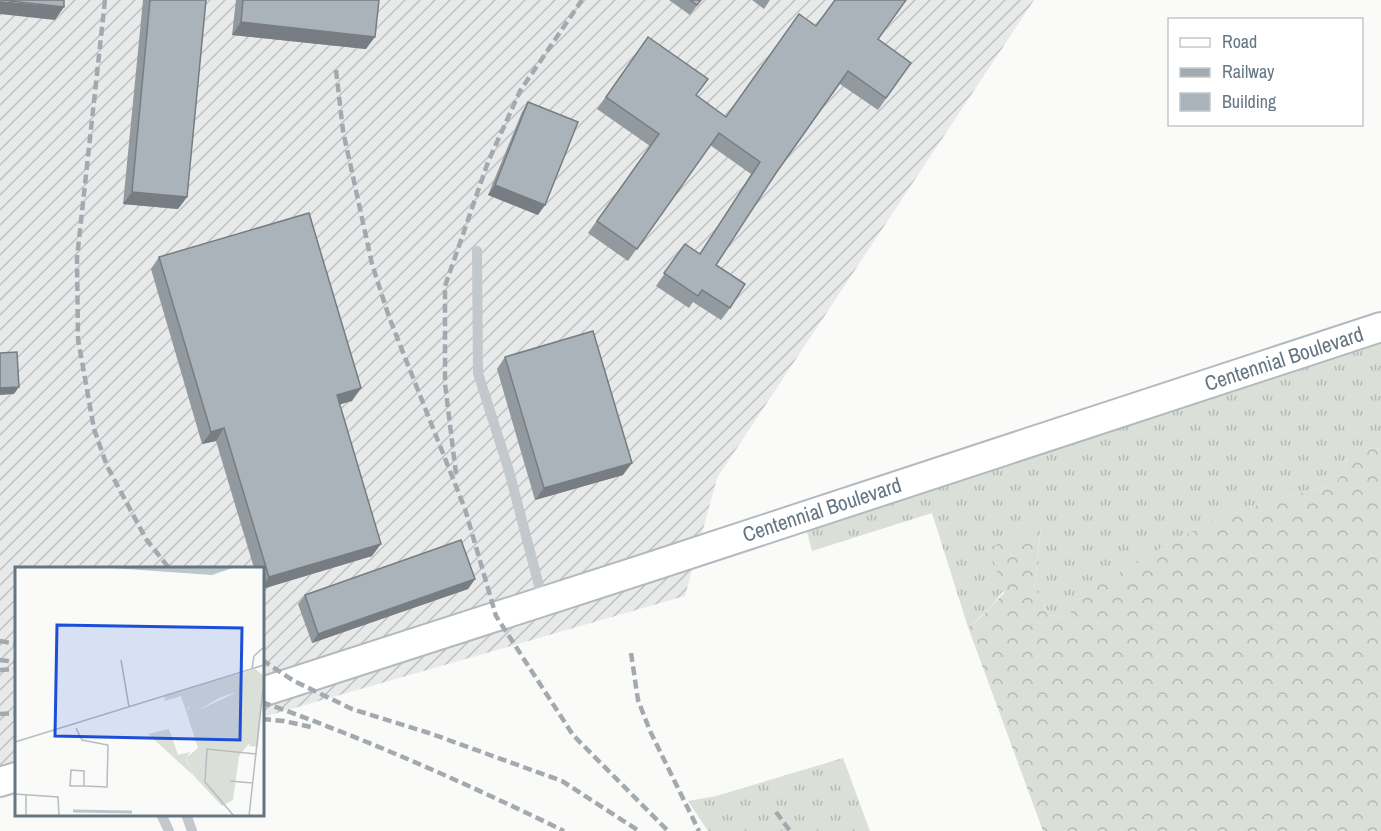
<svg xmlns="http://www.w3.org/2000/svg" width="1381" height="831" viewBox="0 0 1381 831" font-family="'Archivo Narrow',sans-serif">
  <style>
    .industrial { fill: url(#industrial-furrows) }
    .grass { fill: url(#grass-tufts) }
    .forest { fill: url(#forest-crowns) }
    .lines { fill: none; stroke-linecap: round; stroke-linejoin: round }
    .secondary-casing { stroke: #b3babf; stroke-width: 32 }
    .service { stroke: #c3c8cc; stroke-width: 10 }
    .secondary { stroke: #fff; stroke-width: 28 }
    .rail { stroke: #a2aab0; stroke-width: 4.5; stroke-dasharray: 9 4.5; stroke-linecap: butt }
    .wall { fill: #929a9f }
    .shaded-wall { fill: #777d82 }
    .building { fill: #aab3b9; stroke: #777d82; stroke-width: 1.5 }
    .labels { text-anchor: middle; stroke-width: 6; stroke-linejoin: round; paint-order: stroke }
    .street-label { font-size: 21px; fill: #657683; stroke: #fff }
    .inset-river { fill: none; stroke: #bbc7cb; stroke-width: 3 }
    .inset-road { fill: none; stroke: #b5bdc2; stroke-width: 1.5 }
    .view { fill: #1d4ed8; fill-opacity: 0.15; stroke: #1d4ed8; stroke-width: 3 }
    .inset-edge { fill: none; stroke: #657683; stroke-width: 3 }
  </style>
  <defs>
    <pattern id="industrial-furrows" width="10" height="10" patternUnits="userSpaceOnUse" patternTransform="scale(1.5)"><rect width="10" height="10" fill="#e8e9e9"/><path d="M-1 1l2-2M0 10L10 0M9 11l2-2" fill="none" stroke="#c0c1c2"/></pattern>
    <pattern id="grass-tufts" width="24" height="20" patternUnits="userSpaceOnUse" patternTransform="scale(1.5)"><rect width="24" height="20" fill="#dadfd7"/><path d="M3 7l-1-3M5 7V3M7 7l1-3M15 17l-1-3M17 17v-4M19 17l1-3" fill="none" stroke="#b4b9b4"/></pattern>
    <pattern id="forest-crowns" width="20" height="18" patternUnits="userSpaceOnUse" patternTransform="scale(1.5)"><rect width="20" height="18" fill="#dadfd7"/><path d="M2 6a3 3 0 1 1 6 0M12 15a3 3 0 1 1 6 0" fill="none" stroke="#b4b9b4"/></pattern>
  </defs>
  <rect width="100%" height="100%" fill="#fafaf8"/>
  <path class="industrial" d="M 0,0 L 1034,0 L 717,478 L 685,596 L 263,717 L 262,568 L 16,568 L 16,773 L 0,772 Z"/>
  <g class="grass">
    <path d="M 1381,327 L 1381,450 L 1349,445 L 1345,470 L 1335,484 L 1266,502 L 1214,520 L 1168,544 L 1078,600 L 1068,617 L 1047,615 L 1042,595 L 1034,592 L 1041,527 C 1019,565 1005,599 968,627 L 932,513 L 812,551 L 803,517 Z"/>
    <path d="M 843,758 L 870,831 L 708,831 L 688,801 L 716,796 Z"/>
  </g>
  <path class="forest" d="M 1349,445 L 1381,450 L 1381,831 L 1043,831 L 968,627 L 979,619 L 1004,593 L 989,548 L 1041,526 L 1034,591 L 1042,595 L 1047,615 L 1068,617 L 1078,600 L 1107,580 L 1168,544 L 1214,520 L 1266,502 L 1335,484 L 1345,470 Z"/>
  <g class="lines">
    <defs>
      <g id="secondary">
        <path d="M 262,692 L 653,566 L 1381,327"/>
        <path d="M 0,782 L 16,777"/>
      </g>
    </defs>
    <use href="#secondary" class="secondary-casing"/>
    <g class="service">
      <path d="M 477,251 L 478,373 L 509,471 L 543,601"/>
      <path d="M 161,814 L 169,831"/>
      <path d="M 186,814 L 192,831"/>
    </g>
    <use href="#secondary" class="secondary"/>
    <g class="rail">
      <path d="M 105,0 L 77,258 L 78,339 L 94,429 L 107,466 L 146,539 L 169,568"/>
      <path d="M 336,70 L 343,131 L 372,264 L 389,317 L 465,509 L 496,616 L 573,735 L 668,831"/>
      <path d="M 456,474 L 445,384 L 445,286 L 488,162 L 520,91 L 582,0"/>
      <path d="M 0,641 L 16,644"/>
      <path d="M 631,653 L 638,700 L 650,731 L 699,831"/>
      <path d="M 0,660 L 16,662"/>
      <path d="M 262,660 L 294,681 L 352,709 L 429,733 L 562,781 L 639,831"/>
      <path d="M 0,670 L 16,669"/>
      <path d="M 262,702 C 366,739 466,783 564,831"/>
      <path d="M 0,714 L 16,713"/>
      <path d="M 262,719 L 284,721 L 315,728"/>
      <path d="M 776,812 L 790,831"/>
    </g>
  </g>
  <g class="wall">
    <path d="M 143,0 L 206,0 L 187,197 L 178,209 L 123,204 Z"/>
    <path d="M 236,0 L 379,0 L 366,49 L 232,35 Z"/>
    <path d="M 669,0 L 701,0 L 690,15 Z"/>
    <path d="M 752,0 L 770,0 L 764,9 Z"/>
    <path d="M 816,26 L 878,39 L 911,63 L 878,110 L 840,84 L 774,176 L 716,265 L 730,308 L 721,320 L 693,302 L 689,308 L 656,286 L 685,244 L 700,254 L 751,174 L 710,145 L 628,261 L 588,233 L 650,146 L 597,109 L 648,37 L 696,96 L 726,117 Z"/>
    <path d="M 528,102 L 538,215 L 488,195 L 522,112 Z"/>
    <path d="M 159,257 L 352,401 L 339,404 L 372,556 L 262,589 L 262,568 L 254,568 L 216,441 L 202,444 L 151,269 Z"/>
    <path d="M 505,357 L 623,475 L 535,500 L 497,369 Z"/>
    <path d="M 475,579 L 468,589 L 312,643 L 298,604 L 305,595 Z"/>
  </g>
  <g class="shaded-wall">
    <path d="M 0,1 L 64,7 L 55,20 L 0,14 Z"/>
    <path d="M 241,22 L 375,37 L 366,49 L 232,35 Z"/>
    <path d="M 495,185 L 545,205 L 538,215 L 488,195 Z"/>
    <path d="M 132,192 L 187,197 L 178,209 L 123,204 Z"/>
    <path d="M 19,387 L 14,394 L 0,395 L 0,388 Z"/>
    <path d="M 361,388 L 352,401 L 328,408 L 337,395 Z"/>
    <path d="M 224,428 L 216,441 L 202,444 L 211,432 Z"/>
    <path d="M 632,463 L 623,475 L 535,500 L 544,488 Z"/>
    <path d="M 381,544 L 372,556 L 262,589 L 262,587 L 269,577 Z"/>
    <path d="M 475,579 L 468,589 L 312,643 L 318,634 Z"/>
  </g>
  <g class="building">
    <path d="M 0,0 L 64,0 L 64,7 Z"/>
    <path d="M 150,0 L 206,0 L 187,197 L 132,192 Z"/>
    <path d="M 243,0 L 379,0 L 375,37 L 241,22 Z"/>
    <path d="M 690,0 L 701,0 L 697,5 Z"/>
    <path d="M 835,0 L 906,0 L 878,39 L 911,63 L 886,98 L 848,71 L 776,173 L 716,265 L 745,284 L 730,308 L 702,290 L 698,296 L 664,273 L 685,244 L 700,254 L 760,162 L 719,133 L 637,249 L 597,221 L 659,134 L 606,97 L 648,37 L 708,79 L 696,95 L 726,117 L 799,14 L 816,26 Z"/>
    <path d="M 528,102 L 578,122 L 545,205 L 495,185 Z"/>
    <path d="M 309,213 L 361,388 L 337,395 L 381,544 L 269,577 L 224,428 L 211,432 L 159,257 Z"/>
    <path d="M 593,331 L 632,463 L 544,488 L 505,357 Z"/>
    <path d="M 17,352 L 19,387 L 0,388 L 0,353 Z"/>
    <path d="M 461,540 L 475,579 L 318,634 L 305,595 Z"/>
  </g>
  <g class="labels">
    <g class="street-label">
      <text transform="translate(1284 359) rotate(-18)" y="7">Centennial Boulevard</text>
      <text transform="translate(822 510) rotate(-18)" y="7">Centennial Boulevard</text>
    </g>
  </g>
  <g transform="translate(15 567)">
    <rect width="249" height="249" fill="#fafaf8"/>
    <path d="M 240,102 L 249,109 L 243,180 L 234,179 L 239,140 L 234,131 L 241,129 L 230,122 L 204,131 L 184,143 L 180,140 L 180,131 L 171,144 L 166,129 L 150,134 L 149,129 ZM 154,162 L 163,188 L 175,185 L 171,192 L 179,209 L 133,167 Z" fill="#dadfd7"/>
    <path d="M 235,116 L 241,125 L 241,129 L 235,131 L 239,140 L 236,174 L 224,189 L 218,233 L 207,239 L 179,209 L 171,191 L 183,181 L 171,144 L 175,140 L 174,134 L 181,131 L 180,140 L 184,143 L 220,126 L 222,121 L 229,122 L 229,117 Z" fill="#dadfd7"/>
    <path d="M 83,0 L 220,0 L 197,8 Z" fill="#bbc7cb"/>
    <path class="inset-river" d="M 58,244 L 117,245"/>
    <path class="inset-road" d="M 106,93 L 114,140M 237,102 L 239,89 L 249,80M 61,161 L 67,173 L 93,178 L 92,220 L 69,219 L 55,219 L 56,203 L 69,204 L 69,219M 0,175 L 249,98M 215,214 L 238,216M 0,227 L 43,230 L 44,249M 11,227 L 11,249M 219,249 L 190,215 L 192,182 L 242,187M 234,249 L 249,113"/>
    <path class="view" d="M 42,58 L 227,61 L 225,173 L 40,169 Z"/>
    <rect width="249" height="249" class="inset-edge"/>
  </g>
  <rect x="1168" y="18" width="195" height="108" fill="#ffffff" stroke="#c1c8cd" stroke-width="1.5"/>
  <rect x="1180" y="38" width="30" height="9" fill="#ffffff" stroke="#c1c8cd" stroke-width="1.5"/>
  <text x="1222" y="48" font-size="18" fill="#657683">Road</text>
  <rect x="1180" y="68" width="30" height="9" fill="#a2aab0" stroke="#c1c8cd" stroke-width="1.5"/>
  <text x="1222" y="78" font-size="18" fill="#657683">Railway</text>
  <rect x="1180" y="93" width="30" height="18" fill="#aab3b9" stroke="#c1c8cd" stroke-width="1.5"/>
  <text x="1222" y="108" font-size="18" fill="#657683">Building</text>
</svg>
